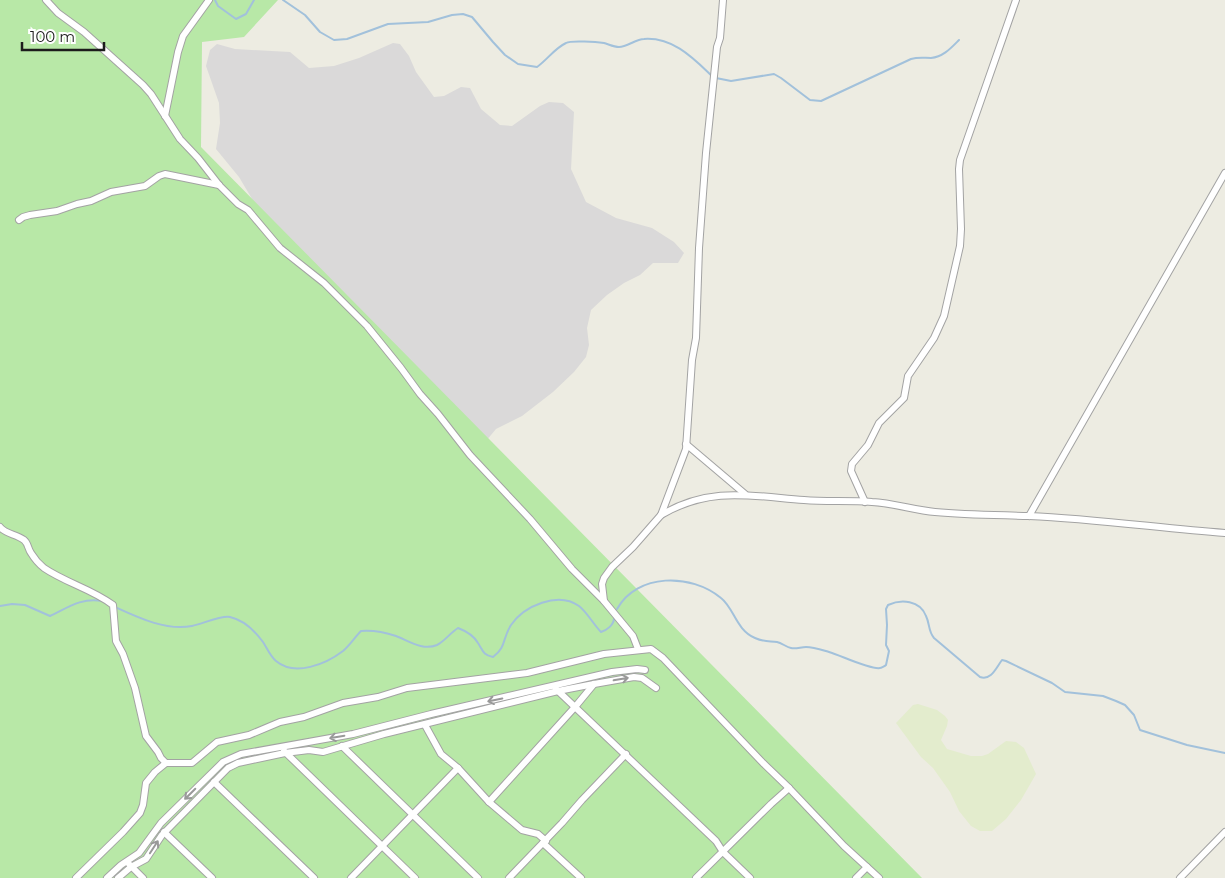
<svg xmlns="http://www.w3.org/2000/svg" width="1225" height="878" viewBox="0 0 1225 878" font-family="Montserrat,sans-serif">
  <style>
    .residential { fill: #dad9d9 }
    .farmland { fill: #e3eccd }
    .grass { fill: #b8e8a7 }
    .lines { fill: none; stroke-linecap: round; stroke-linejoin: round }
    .stream { stroke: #a2c1db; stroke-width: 2 }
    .minor-casing { stroke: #a3a3a3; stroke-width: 8 }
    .minor { stroke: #fff; stroke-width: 6 }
    .oneway { stroke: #999 }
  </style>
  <rect width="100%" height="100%" fill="#edece2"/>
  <path class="residential" d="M 393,43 L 400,44 L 409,56 L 416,72 L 434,97 L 444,96 L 461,87 L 470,88 L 481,109 L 500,125 L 512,126 L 540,106 L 549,102 L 563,103 L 574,112 L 571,169 L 586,202 L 616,218 L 652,228 L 674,242 L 684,253 L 678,263 L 653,263 L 640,275 L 624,283 L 607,295 L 591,310 L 587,328 L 589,345 L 586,357 L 574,372 L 553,392 L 522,416 L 496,429 L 481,447 L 261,214 L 239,177 L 216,149 L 220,123 L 219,103 L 206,66 L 210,50 L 217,44 L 235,49 L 290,52 L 309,68 L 334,66 L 359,58 Z"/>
  <path class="farmland" d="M 918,704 L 937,710 L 945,716 L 948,720 L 947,726 L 941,740 L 947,749 L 971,756 L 982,756 L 988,754 L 1006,741 L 1016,742 L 1024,748 L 1036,774 L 1021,800 L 1006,819 L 992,831 L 980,831 L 971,826 L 959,811 L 950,792 L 933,768 L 921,757 L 896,723 L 913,705 Z"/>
  <path class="grass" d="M 0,0 L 278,0 L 244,37 L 202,42 L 201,147 L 922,878 L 0,878 Z"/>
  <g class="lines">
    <g class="stream">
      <path d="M 215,0 L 218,6 L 236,19 L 246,14 L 254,0"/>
      <path d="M 283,0 L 305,15 L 320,32 L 334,40 L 347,39 L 388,24 L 428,22 L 452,15 L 463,14 L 472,17 L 493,42 L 505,55 L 518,64 L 537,67 C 547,60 555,48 566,43 C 571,40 597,42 604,43 C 608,44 614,47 619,47 C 627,47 636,39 644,39 C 673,37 693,58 712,76"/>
      <path d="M 716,78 L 731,81 L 774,74 L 781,78 L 810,100 L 821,101 L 911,59 C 918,57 924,58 931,58 C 943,57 951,48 959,40"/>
      <path d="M 0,606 L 12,604 L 25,605 L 50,616 C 67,608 82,597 102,601"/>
      <path d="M 115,607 C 139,618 166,631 192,626 C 202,624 222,615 230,617 C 243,620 255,631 263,642 C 267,648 270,656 276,661 C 295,677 326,664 343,651 C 350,645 355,637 361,631 C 373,630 384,632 396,636 C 409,641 423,651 437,645 C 445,641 450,633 458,628 C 466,631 474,636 478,643 C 483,651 483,655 493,657 C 507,646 502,639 511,625 C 524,606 558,591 579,606 C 586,611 594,625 601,632 C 607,630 614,625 614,618"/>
      <path d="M 617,609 C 637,573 691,573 721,598 C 734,608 736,630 755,638 C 764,642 768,641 777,642 C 782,643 786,647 791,648 C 796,649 801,647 806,647 C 813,647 822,650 829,652 C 840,655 870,670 880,668 C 881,668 885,666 886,665 L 889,651 L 886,645 L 887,625 L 886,609 L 888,605 C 901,599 920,600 926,616 C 930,624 928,631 934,638 L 980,677 C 991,681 996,668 1002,660 L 1006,661 L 1052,683 L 1065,692 L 1103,696 L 1116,701 L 1125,705 L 1134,715 L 1140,730 L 1187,745 L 1225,753"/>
    </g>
    <defs>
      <g id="minor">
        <path d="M 46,0 L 58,13 L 84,32 L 143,85 L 151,94 L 180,139 L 198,158 L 219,185 L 238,204 L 248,210 L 280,248 L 324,283 L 367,326 L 401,368 L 420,394 L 438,414 L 470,455 L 530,519 L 572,569 L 604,601"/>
        <path d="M 165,116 L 178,52 L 183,36 L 209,0"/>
        <path d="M 19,220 L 23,217 L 30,215 L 57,211 L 77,204 L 91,201 L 111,192 L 145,186 L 159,176 L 165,174 L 219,185"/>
        <path d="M 686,444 L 745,494"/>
        <path d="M 865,502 L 851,471 L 852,464 L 868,445 L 879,423 L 904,398 L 908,376 L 934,338 L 944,316 L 960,246 L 961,229 L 959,169 L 960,160 L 1016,0"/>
        <path d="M 661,515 C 710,486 751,496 804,500 C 826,502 849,500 872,502 C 893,503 914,510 935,512 C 967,515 998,515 1029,516 C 1095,519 1160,528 1225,533"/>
        <path d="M 1029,516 L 1225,173"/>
        <path d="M 0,527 C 5,534 16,534 24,540 C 28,543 28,549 31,553 C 34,558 39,564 44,568 C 66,583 92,589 113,605 L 116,641 L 123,654 L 135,688 L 146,736 L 158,752 L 161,758 L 166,763"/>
        <path d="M 638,649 L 633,636 L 604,601 L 602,584 L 604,578 L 612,567 L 633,547 L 661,515 L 686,449 L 692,360 L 696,338 L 699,248 L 706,153 L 717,47 L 720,38 L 723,0"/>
        <path d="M 556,689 L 716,841 L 723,852 L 750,878"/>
        <path d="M 425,725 L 441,754 L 458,768 L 489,802 L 522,830 L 538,834 L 546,841"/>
        <path d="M 342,746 L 478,878"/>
        <path d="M 284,751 L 415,878"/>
        <path d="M 214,782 L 314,878"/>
        <path d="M 489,802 L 575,707 L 594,684"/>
        <path d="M 164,832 L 212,878"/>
        <path d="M 543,843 L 581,878"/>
        <path d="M 129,864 L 143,878"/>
        <path d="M 76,878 L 123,832 L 140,813 L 143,805 L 146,783 L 155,772 L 166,763 L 192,763 L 217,742 L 249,735 L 280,722 L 304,717 L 343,703 L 378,697 L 407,688 L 527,673 L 604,654 L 651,649 L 663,658 L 763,763 L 789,788 L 844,846 L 879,878"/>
        <path d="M 107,878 L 121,865 L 139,853 L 161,823 L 223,762 L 241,754 L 353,734 L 431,714 L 612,672 L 637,669 L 645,670"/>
        <path d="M 118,878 L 131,867 L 146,859 L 162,835 L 228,768 L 238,763 L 285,753 L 309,750 L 323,752 L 384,734 L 558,691 L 594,684 L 634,677 L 642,678 L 656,688"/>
        <path d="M 351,878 L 458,768"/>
        <path d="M 509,878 L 562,823 L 582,800 L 626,754"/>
        <path d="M 696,878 L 771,804 L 789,788"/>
        <path d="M 856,878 L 867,867"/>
        <path d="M 1180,878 L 1225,832"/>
      </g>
    </defs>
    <use href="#minor" class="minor-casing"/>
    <use href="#minor" class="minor"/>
  </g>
  <defs><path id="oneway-shaft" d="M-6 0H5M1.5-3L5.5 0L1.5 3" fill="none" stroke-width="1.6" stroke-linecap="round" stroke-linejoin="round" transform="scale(1.25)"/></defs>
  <g class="oneway">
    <use href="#oneway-shaft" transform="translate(621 679) rotate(-10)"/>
    <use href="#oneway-shaft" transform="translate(495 700) rotate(168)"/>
    <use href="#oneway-shaft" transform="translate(337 737) rotate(170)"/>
    <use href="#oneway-shaft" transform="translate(190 794) rotate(135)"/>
    <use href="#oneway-shaft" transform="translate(154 847) rotate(-57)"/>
  </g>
  <path d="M22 42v8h82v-8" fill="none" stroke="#1c1c1c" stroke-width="2.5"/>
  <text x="30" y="42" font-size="15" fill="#1c1c1c" stroke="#ffffff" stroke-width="4" paint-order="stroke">100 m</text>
</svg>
